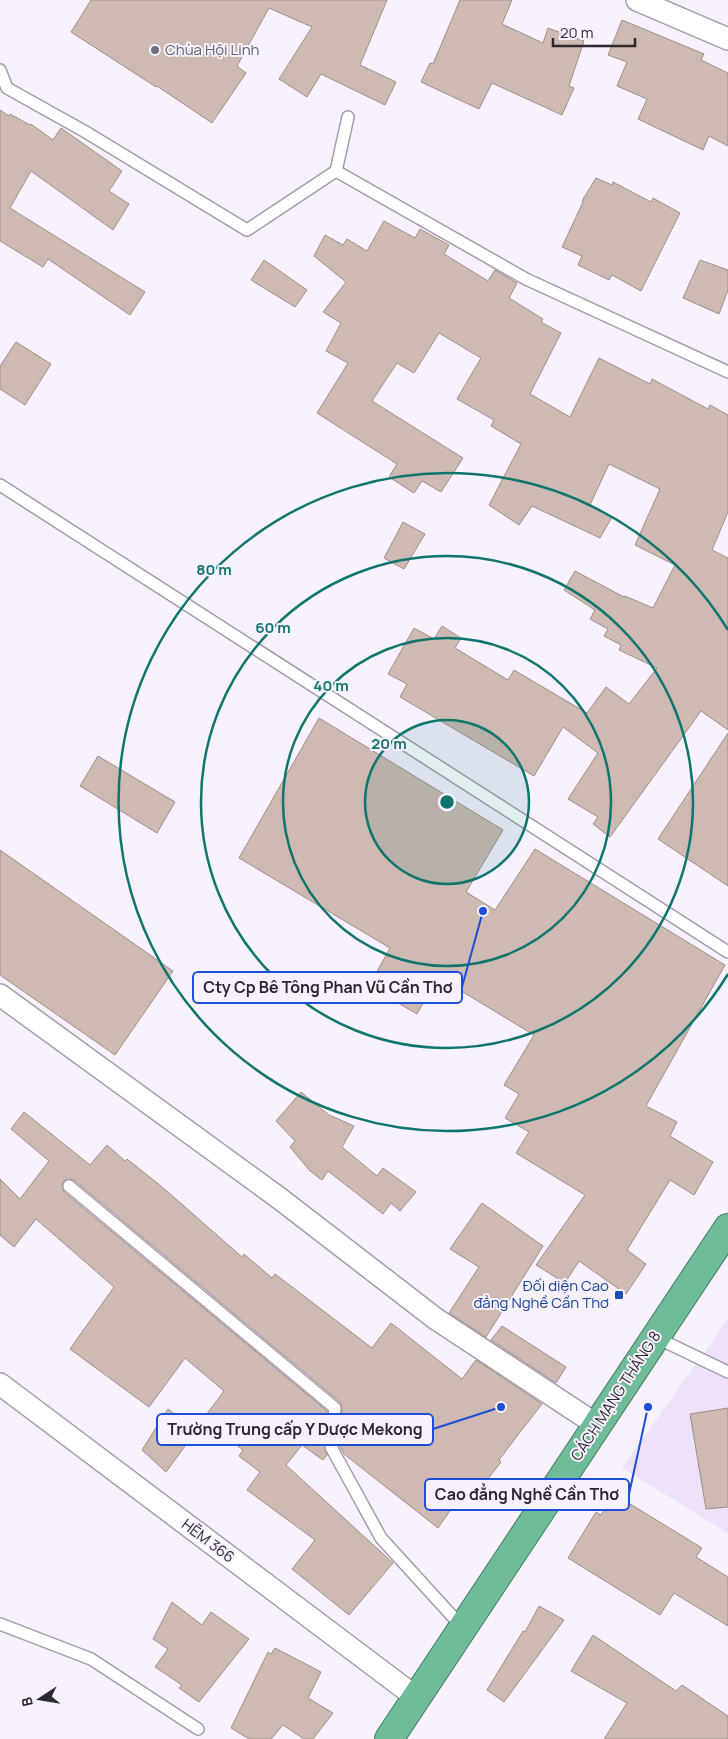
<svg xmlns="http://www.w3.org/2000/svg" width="728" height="1739" viewBox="0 0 728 1739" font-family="Manrope,sans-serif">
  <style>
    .built { fill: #eee2fb }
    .building { fill: #cebab3; stroke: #a08d87 }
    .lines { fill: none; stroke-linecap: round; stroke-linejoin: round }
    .service-casing { stroke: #a49cac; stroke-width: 14 }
    .minor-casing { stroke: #a49cac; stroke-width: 24 }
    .trunk-casing { stroke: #417d63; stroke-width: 30 }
    .service { stroke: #fff; stroke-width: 11 }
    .minor { stroke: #fff; stroke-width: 21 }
    .trunk { stroke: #70bc98; stroke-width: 28 }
    .ring { fill: none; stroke: #0f766e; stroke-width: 2.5 }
    .worship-dot { fill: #6b7280; stroke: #f8f1ff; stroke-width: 2 }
    .transit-dot { fill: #1a4fb4; stroke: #f8f1ff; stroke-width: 2 }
    .labels { text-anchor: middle; stroke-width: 4; stroke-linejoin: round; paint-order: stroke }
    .worship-label { font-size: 15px; fill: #5b616d; stroke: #f8f1ff; text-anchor: start }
    .transit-label { font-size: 15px; fill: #164399; stroke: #f8f1ff; text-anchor: end }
    .street-label { font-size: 15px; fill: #2c282f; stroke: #f8f1ff }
    .centre { fill: #0f766e; stroke: #f8f1ff; stroke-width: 2.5 }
    .ring-label { font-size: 15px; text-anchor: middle; font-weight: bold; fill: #0f766e; stroke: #f8f1ff; stroke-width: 4; stroke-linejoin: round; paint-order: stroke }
    .leader { fill: none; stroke: #1d4ed8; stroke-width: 2 }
    .callout-dot { fill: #1d4ed8; stroke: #f8f1ff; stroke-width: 2 }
    .callout { fill: #f8f1ff; stroke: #1d4ed8; stroke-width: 2 }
    .callout-label { font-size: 16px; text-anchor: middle; font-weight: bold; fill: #2c282f }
  </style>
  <rect width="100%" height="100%" fill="#f8f1ff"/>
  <path class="built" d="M 728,1319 L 728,1533 L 622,1468 Z"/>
  <g class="building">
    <path d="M 91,0 L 387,0 L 360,65 L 396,82 L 385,105 L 321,74 L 307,97 L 279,79 L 312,27 L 269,8 L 237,66 L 246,73 L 212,123 L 157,86 L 156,87 L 71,32 Z"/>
    <path d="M 460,0 L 512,0 L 502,24 L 543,43 L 548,28 L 584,41 L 569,86 L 574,88 L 562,115 L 492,83 L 479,109 L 421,82 L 430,63 L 433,64 Z"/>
    <path d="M 622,20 L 704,54 L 701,60 L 728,73 L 728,146 L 709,136 L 703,150 L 638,119 L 647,99 L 617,86 L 627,62 L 608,55 Z"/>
    <path d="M 0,110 L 9,116 L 10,114 L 30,125 L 31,124 L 53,140 L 61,128 L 122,171 L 109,191 L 129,204 L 113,230 L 31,171 L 10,208 L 145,292 L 130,315 L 48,259 L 43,267 L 0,241 Z"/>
    <path d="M 596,178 L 612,185 L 613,182 L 651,202 L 653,198 L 680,213 L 641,291 L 612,275 L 609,280 L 578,265 L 582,256 L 562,247 L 583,202 L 582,201 Z"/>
    <path d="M 384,221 L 415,238 L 420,229 L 449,245 L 444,254 L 488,281 L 495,270 L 517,283 L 509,298 L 543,319 L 541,322 L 561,333 L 530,394 L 570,417 L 599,358 L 650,384 L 652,379 L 708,409 L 710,405 L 728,415 L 728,512 L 712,550 L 728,558 L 728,730 L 701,711 L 610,837 L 593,824 L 598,817 L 568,799 L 598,753 L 563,727 L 534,776 L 400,697 L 407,684 L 388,674 L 414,628 L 434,639 L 442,626 L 461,638 L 455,648 L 508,680 L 514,670 L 587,713 L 606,687 L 629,704 L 657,668 L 619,650 L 621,645 L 604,636 L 608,629 L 590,619 L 595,610 L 564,590 L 575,571 L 624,597 L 625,596 L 653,608 L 675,565 L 635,545 L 660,489 L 609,464 L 590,505 L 612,517 L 600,538 L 532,506 L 519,525 L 489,505 L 521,444 L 491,426 L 494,420 L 457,399 L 481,358 L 439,333 L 414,373 L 397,363 L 372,401 L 463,458 L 441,492 L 422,481 L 414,493 L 389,477 L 397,464 L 317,413 L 348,363 L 326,351 L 341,323 L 323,312 L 346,282 L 314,256 L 325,235 L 343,245 L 347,239 L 367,251 Z"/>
    <path d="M 264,260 L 307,290 L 295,307 L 251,280 Z"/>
    <path d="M 700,260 L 728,270 L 728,290 L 719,314 L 683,298 Z"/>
    <path d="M 16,342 L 51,364 L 25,405 L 0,389 L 0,366 Z"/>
    <path d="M 403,522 L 425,534 L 404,569 L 384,558 Z"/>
    <path d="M 319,718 L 503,830 L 466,892 L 495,910 L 535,849 L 725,965 L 646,1106 L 677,1122 L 670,1136 L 713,1162 L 694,1195 L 670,1180 L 627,1250 L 646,1264 L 626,1294 L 579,1261 L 565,1283 L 536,1265 L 585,1195 L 516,1153 L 529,1132 L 505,1118 L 519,1094 L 504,1085 L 534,1035 L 438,977 L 417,1014 L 369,986 L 390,948 L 239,858 Z"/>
    <path d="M 728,733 L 728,886 L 658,839 Z"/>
    <path d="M 98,756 L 175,802 L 157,833 L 80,786 Z"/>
    <path d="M 0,850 L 173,971 L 115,1055 L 0,975 Z"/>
    <path d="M 301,1092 L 329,1115 L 354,1126 L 342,1147 L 377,1176 L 383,1168 L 416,1192 L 400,1211 L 391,1203 L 383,1214 L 328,1171 L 322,1180 L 310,1171 L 290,1147 L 295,1141 L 276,1121 Z"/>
    <path d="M 24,1112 L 90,1165 L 107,1145 L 125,1161 L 127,1159 L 161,1186 L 242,1257 L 244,1254 L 272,1278 L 275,1274 L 372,1348 L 391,1323 L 462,1379 L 476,1360 L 542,1404 L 514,1440 L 499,1460 L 501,1462 L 487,1480 L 485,1478 L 468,1500 L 461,1495 L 438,1528 L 344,1454 L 339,1445 L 342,1409 L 340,1402 L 74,1180 L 70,1179 L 64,1181 L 62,1185 L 64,1192 L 327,1411 L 324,1446 L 327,1455 L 323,1460 L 302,1445 L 286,1465 L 393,1563 L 349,1615 L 292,1569 L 315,1540 L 247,1490 L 260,1472 L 239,1456 L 243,1450 L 203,1419 L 224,1391 L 185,1358 L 149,1407 L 70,1349 L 114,1287 L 36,1219 L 14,1247 L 0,1235 L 0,1179 L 20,1199 L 49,1161 L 11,1129 Z"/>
    <path d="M 482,1203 L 543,1246 L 486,1337 L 449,1313 L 479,1267 L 450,1249 Z"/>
    <path d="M 502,1326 L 566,1367 L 556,1383 L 491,1340 Z"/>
    <path d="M 728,1408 L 728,1507 L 706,1509 L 690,1414 Z"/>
    <path d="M 168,1409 L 196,1431 L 166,1472 L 142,1450 Z"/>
    <path d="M 614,1494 L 702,1548 L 696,1557 L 728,1577 L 728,1626 L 674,1593 L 660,1615 L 568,1558 L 596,1512 L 601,1515 Z"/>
    <path d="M 172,1602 L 202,1625 L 211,1612 L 249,1639 L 199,1702 L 179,1688 L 182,1685 L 155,1667 L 168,1649 L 153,1639 Z"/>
    <path d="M 539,1606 L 564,1620 L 504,1702 L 487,1690 L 523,1631 L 525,1632 Z"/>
    <path d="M 593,1635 L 676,1691 L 682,1685 L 728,1716 L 728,1739 L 604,1739 L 627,1703 L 571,1671 Z"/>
    <path d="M 275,1648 L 321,1672 L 308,1698 L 333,1713 L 313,1739 L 304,1739 L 283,1725 L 271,1739 L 249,1739 L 231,1728 L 268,1652 L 271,1654 Z"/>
  </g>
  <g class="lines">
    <defs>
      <g id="service">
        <path d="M 0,70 L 7,88 L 84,131 L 247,230 L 336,171"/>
        <path d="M 348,117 L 336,171 L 526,279 L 728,372"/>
        <path d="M 0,485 L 728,952"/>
        <path d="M 69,1186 L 335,1408 L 331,1447 L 381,1538 L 463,1628"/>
        <path d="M 655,1337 L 728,1372"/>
        <path d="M 0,1624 L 91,1659 L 198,1729"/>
      </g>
      <g id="minor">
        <path d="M 637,0 L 728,39"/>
        <path d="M 0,995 L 279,1198 L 436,1319 L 597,1425"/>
        <path d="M 0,1384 L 417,1698"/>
      </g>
      <path id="trunk" d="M 389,1739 L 728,1228"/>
    </defs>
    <use href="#service" class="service-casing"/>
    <use href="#minor" class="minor-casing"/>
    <use href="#trunk" class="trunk-casing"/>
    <use href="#service" class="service"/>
    <use href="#minor" class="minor"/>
    <use href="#trunk" class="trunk"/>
  </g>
  <circle cx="447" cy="802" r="82" fill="#0f766e" fill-opacity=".12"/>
  <g class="ring">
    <circle cx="447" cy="802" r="82"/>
    <circle cx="447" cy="802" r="164"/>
    <circle cx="447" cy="802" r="246"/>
    <path d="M728 974A329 329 0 1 1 728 630"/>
  </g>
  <circle class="worship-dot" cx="155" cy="50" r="5"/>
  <rect class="transit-dot" x="614" y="1290" width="10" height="10" rx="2.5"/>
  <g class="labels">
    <g class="worship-label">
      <text x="165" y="55">Chùa Hội Linh</text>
    </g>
    <g class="transit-label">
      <text x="609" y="1291">Đối diện Cao<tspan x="609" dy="17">đẳng Nghề Cần Thơ</tspan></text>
    </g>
    <g class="street-label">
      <text transform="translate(616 1396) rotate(-57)" y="5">CÁCH MẠNG THÁNG 8</text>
      <text transform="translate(208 1541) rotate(37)" y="5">HẼM 366</text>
    </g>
  </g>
  <circle cx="447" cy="802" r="8" class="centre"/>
  <g class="ring-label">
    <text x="214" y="575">80 m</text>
    <text x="273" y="633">60 m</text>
    <text x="331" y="691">40 m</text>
    <text x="389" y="749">20 m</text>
  </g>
  <path class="leader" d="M483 911L462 987M501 1407L433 1429M648 1407L629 1494"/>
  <g class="callout-dot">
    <circle cx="483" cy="911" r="5"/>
    <circle cx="501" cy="1407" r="5"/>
    <circle cx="648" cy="1407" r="5"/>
  </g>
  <g class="callout">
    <rect x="193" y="972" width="269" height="31" rx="5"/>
    <rect x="157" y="1414" width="276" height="31" rx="5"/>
    <rect x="425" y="1479" width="204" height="31" rx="5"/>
  </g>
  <g class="callout-label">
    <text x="328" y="993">Cty Cp Bê Tông Phan Vũ Cần Thơ</text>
    <text x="295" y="1435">Trường Trung cấp Y Dược Mekong</text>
    <text x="527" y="1500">Cao đẳng Nghề Cần Thơ</text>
  </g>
  <g transform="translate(40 1699) rotate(258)" stroke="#f8f1ff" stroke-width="4" paint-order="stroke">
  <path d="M0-4L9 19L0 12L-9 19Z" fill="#2c282f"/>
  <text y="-8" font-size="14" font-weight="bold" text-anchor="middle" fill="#2c282f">B</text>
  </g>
  <path d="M553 38v8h82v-8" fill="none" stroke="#2c282f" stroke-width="2.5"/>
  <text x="560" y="38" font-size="15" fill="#2c282f" stroke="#f8f1ff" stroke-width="4" paint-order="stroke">20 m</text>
</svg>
